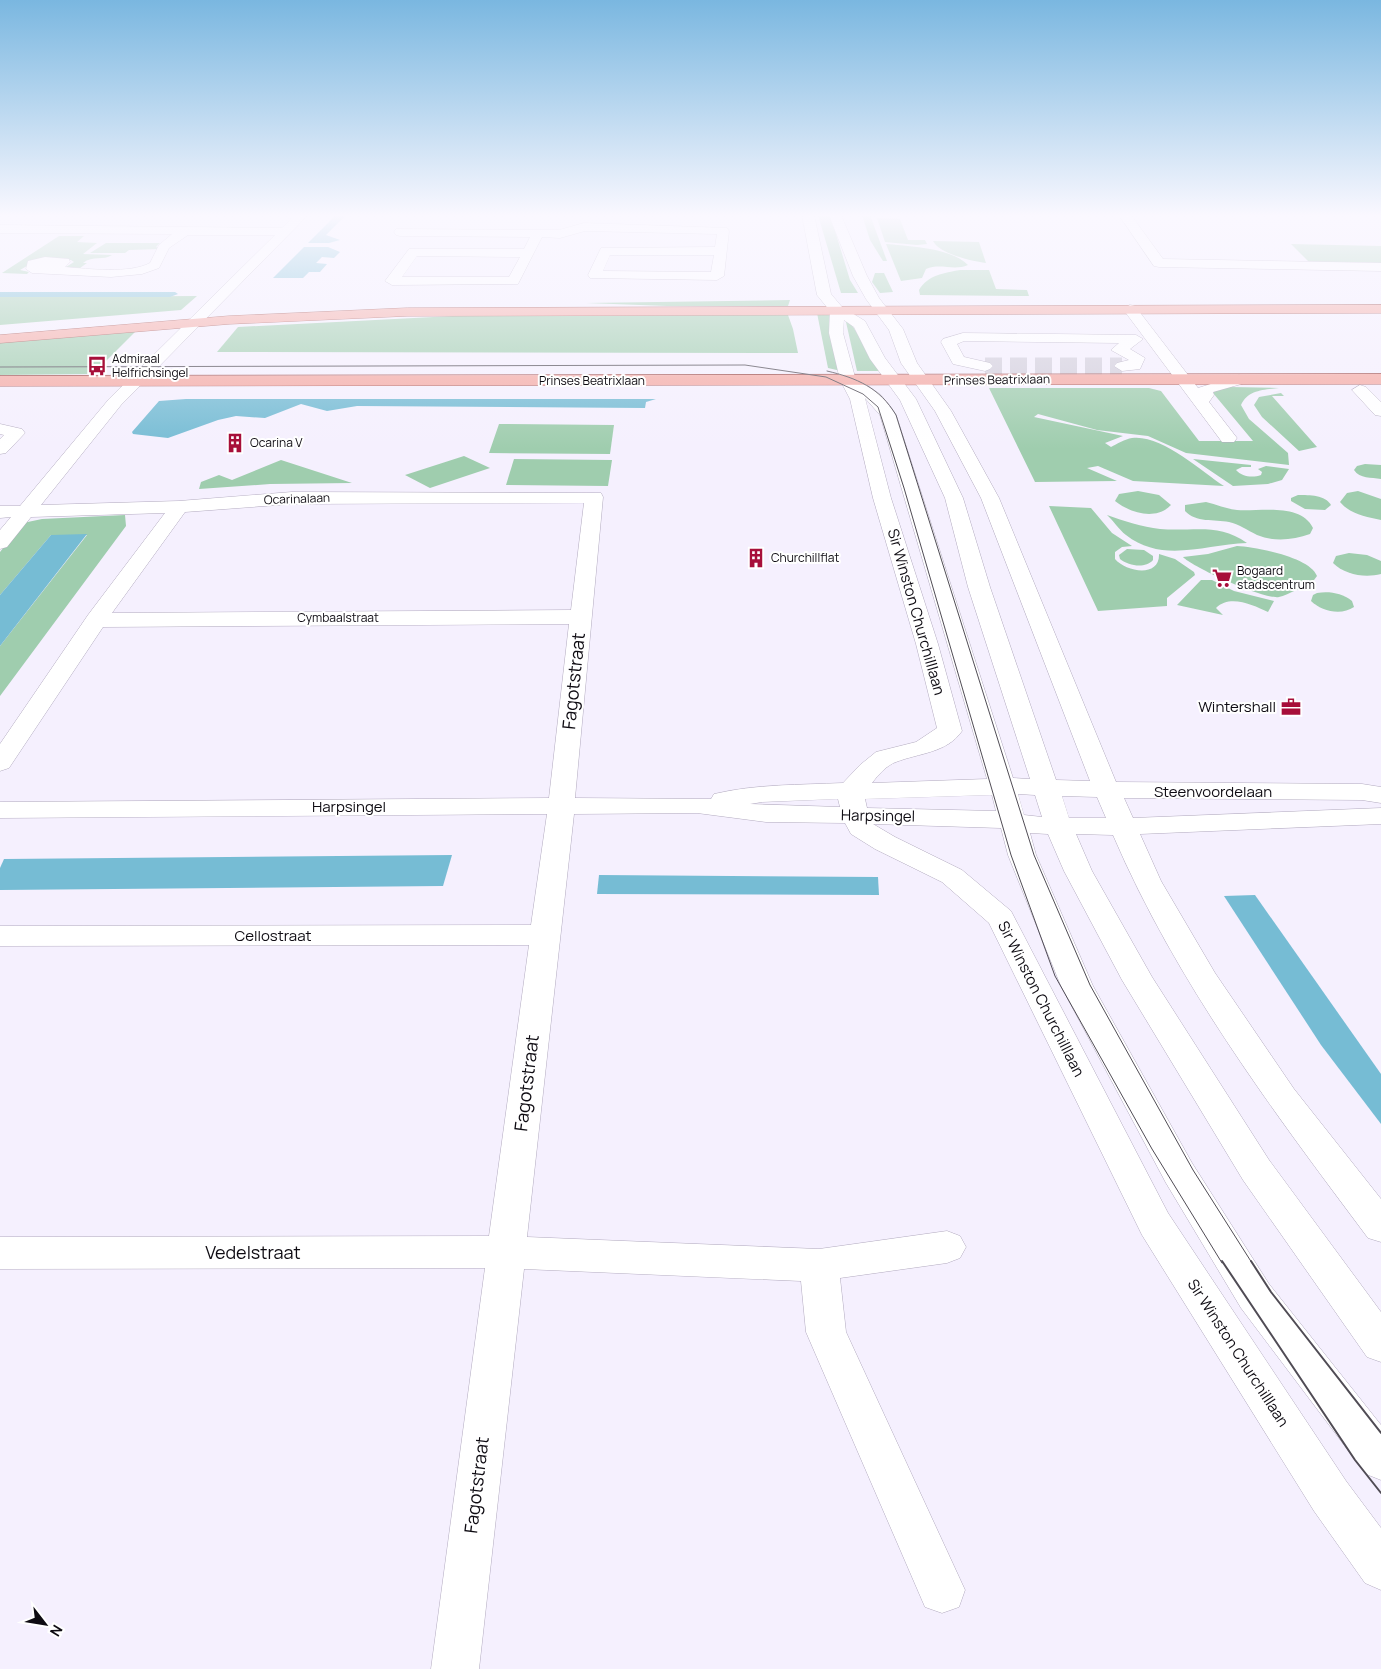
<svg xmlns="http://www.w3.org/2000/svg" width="1381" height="1669" viewBox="0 0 1381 1669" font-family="Manrope,sans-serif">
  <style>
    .green { fill: #9fcdae }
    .water { fill: #76bcd4 }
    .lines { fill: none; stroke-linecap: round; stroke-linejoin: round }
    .minor-tunnel { stroke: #d2cedb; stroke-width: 17; stroke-dasharray: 17 8; stroke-linecap: butt }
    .minor-casing { stroke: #b2aabf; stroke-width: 1 }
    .major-casing { stroke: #9e4d4a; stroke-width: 1 }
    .minor { fill: #fff; fill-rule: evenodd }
    .major { fill: #f4aaa4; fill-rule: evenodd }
    .tram-far1 { stroke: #504c55; stroke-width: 1 }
    .tram { stroke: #504c55; stroke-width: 2 }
    .labels { text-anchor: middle; stroke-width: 4; stroke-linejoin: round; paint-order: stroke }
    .far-poi-label { font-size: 12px; fill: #0e0b12; stroke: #fff; text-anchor: start }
    .far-street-label { font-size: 12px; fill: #0e0b12; stroke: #fff }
    .street-label { font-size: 15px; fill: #0e0b12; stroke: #fff }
    .poi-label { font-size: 15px; fill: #0e0b12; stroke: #fff; text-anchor: end }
    .near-street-label { font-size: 18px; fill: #0e0b12; stroke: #fff }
  </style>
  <rect width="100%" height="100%" fill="#f5f0fe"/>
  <g class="green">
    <path d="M 818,215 L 828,215 L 832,221 L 850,280 L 858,293 L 841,293 Z"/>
    <path d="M 862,215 L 870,215 L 887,261 L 883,261 L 870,240 Z"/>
    <path d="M 877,218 L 900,219 L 908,240 L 925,240 L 927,244 L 917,245 L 885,242 Z"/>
    <path d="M 59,236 L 84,236 L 77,242 L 97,243 L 83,254 L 112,255 C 103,261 93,255 83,263 L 87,263 L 80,268 L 66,267 L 74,262 L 71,260 L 37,260 L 20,270 L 29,272 L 27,274 L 2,273 Z"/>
    <path d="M 933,241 L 979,242 L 986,263 C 972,261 939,254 933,241 Z"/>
    <path d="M 106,243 L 160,243 L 156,247 L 161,249 L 129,250 L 125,253 L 90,253 Z"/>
    <path d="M 886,244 C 908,246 952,248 968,265 C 954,271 940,263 926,269 L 922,278 L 901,281 Z"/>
    <path d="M 1291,244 L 1381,246 L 1381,263 L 1309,262 Z"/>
    <path d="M 960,270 L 989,270 L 996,289 L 1027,290 L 1029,296 L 920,295 L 919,290 C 928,275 944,273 960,270 Z"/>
    <path d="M 875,273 L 884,273 L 893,292 L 880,293 L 872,282 Z"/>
    <path d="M 197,296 L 181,310 L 0,325 L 0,297 Z"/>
    <path d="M 790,300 L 788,306 L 667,306 L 586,303 Z"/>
    <path d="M 817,313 L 834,316 L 841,371 L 828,368 Z"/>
    <path d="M 472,315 L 788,315 L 793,329 L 798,353 L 217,352 L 238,327 Z"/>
    <path d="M 846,322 L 850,322 L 881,371 L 857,371 Z"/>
    <path d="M 138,329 L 93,374 L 0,375 L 0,342 Z"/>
    <path d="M 1229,387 L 1279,388 C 1263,390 1248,390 1241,405 L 1249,419 L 1288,453 L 1289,465 L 1186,453 L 1148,436 L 1097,430 L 1038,414 L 1034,417 L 1123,436 L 1105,443 L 1111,447 C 1117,444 1125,439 1132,438 C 1161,434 1201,471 1224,486 L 1133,481 L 1098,466 L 1087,468 L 1117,481 L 1035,482 L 989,388 L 1149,388 L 1161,391 L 1199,441 L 1253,441 L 1213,393 L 1215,389 Z"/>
    <path d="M 1281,393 L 1284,396 L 1272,396 L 1317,447 L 1299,451 L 1262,417 L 1254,405 L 1259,397 Z"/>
    <path d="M 499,424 L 614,425 L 610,454 L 489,453 Z"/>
    <path d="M 464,456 L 490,468 L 430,488 L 405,475 Z"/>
    <path d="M 514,459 L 612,460 L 608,486 L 506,485 Z"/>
    <path d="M 1193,459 L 1251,465 L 1251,467 L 1242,467 L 1236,470 C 1242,477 1253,478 1261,475 L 1262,472 L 1258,469 L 1266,466 L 1289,469 L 1282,480 L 1268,484 L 1233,486 Z"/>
    <path d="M 281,460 L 352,483 L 270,484 L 199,489 L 201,482 L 219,475 L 232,480 Z"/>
    <path d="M 1365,464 L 1381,465 L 1381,479 C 1371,477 1360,479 1354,470 L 1357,466 Z"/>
    <path d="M 1138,491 L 1159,495 L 1171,505 C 1156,521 1130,513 1115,501 L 1119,494 Z"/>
    <path d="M 1358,491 L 1381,499 L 1381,520 C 1366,517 1350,514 1340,502 L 1347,493 Z"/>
    <path d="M 1298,495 C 1310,495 1325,495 1331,505 L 1325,510 L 1305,509 L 1291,501 L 1291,498 Z"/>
    <path d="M 1206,502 C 1216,504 1226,509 1237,510 C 1258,512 1301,502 1313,528 L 1310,534 C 1293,540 1274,542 1257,535 C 1247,530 1239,524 1229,522 C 1214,519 1196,523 1185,511 L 1185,505 Z"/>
    <path d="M 1049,506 L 1091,508 L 1112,533 L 1132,546 L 1122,547 L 1115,552 L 1115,559 C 1126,572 1160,578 1159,554 L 1175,559 L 1194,572 L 1195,575 L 1167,598 L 1167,606 L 1098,611 Z"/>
    <path d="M 125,515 L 126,526 L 0,696 L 0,646 L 87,535 L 51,535 L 0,595 L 0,552 L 23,523 L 42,519 Z"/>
    <path d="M 1107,515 C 1124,521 1142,527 1160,529 C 1193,532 1218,522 1247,543 C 1206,544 1163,564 1126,535 C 1119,530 1114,521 1107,515 Z"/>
    <path d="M 1237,546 C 1256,547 1310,557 1317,576 L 1314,580 C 1306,585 1288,595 1279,597 C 1265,600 1192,567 1183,557 L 1208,554 Z"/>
    <path d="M 1127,549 L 1144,550 L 1153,556 L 1153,560 C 1145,569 1129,566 1120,559 L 1119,555 Z"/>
    <path d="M 1349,553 L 1367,555 L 1381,561 L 1381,574 C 1365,578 1345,575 1333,563 L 1336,556 Z"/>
    <path d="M 1201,580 L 1212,580 L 1234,591 L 1274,601 L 1268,612 C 1253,605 1230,594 1216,608 L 1223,615 L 1177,605 Z"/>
    <path d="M 1317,593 C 1329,591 1342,593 1352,601 L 1354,607 C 1341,616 1321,611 1311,601 L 1313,595 Z"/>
  </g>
  <g class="water">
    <path d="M 336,215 L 346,215 L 326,235 L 340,240 L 329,243 L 308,243 Z"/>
    <path d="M 304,247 L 328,247 L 340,252 L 334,258 L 322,257 L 316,263 L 327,264 L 320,272 L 309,272 L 303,278 L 273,278 Z"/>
    <path d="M 0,292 L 175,292 L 178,294 L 170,297 L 0,297 Z"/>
    <path d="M 186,399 L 656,399 L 646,402 L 645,408 L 357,406 L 327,411 L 301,404 L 265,418 L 236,416 L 218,420 L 168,438 L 133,434 L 132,432 L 159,401 Z"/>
    <path d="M 87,534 L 0,646 L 0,595 L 51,535 Z"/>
    <path d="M 452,855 L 443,886 L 0,890 L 0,868 L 4,859 Z"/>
    <path d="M 599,875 L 878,877 L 879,895 L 597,894 Z"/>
    <path d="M 1255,895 L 1381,1074 L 1381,1124 L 1321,1045 L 1224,896 Z"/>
  </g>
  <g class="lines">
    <path class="minor-tunnel" d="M 985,366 L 1122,366"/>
    <defs>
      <g id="minor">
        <path d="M 295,215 L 308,215 L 121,405 L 41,505 L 179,501 L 292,492 L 601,493 L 603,497 L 575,798 L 711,799 L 714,794 C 756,784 800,785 843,783 L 860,765 L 876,752 L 916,742 L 937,728 L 916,644 L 873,498 L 850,399 L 840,380 L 829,333 L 830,311 L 817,295 L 802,215 L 814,215 L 831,294 L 842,307 L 865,321 L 885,358 L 916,399 L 963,498 L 990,587 L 1056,780 L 1090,781 L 981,498 L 935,411 L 901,363 L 889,330 L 866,299 L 853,276 L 829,215 L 841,215 L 867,276 L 879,298 L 903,329 L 917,363 L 951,411 L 999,498 L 1116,782 L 1362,784 L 1381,787 L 1381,803 L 1362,800 L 1124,798 L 1133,818 L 1381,808 L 1381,824 L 1140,834 L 1161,881 L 1215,973 L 1294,1089 L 1381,1199 L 1381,1242 L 1368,1238 C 1273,1111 1176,982 1113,835 L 1076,834 L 1092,871 L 1152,977 L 1269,1160 L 1381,1312 L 1381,1362 L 1367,1357 L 1243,1180 L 1122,980 L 1064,871 L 1048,834 L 1030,833 L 1036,855 L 1093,986 L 1192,1163 L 1269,1284 L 1381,1425 L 1381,1480 L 1366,1474 L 1241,1308 L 1166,1183 L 1061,986 L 1008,855 L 1001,828 L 873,824 L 895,837 L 962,870 L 1011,911 L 1168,1213 L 1346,1481 L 1381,1528 L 1381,1590 L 1365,1583 L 1314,1511 L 1142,1235 L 989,923 L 942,882 L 875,849 L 851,834 L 845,823 L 766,822 L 697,813 L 574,814 L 527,1237 L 819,1249 L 947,1231 L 960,1236 L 966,1247 L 960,1258 L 947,1263 L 840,1278 L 846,1332 L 965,1590 L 959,1607 L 942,1613 L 925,1607 L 806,1332 L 801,1281 L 524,1269 L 479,1669 L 431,1669 L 485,1268 L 0,1269 L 0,1237 L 489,1236 L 529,945 L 0,946 L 0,926 L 531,925 L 547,814 L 0,818 L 0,802 L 549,798 L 569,624 L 103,627 L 9,768 L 0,771 L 0,744 L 88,615 L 165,513 L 31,517 L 7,547 L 0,549 L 0,530 L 11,517 L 0,518 L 0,506 L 20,506 L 109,399 L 275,235 L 188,235 L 169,248 L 159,268 L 142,274 L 111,277 L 32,273 L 26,269 L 28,261 L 45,257 L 69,259 L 70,262 L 65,267 C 89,269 129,274 150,263 L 159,245 L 172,234 L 0,233 L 0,225 L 282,228 ZM 844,320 L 854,327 L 870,359 L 900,400 L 945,498 L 968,587 L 1030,779 L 1013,778 L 896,415 L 881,395 L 855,377 L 843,333 ZM 865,398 L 880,415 L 987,779 L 872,783 C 878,775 887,765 896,762 C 919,753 947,753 962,731 L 938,644 L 891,498 ZM 584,503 L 571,610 L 112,613 L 185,512 L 292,504 ZM 1018,794 L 1035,795 L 1042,817 L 1024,815 ZM 992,795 L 996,811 L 867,808 L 865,799 ZM 1062,796 L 1097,797 L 1106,818 L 1069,818 ZM 838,799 L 840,807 L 750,804 L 762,802 Z"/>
        <path d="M 1119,215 L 1131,215 L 1163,259 L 1381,263 L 1381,271 L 1159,267 L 1154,266 Z"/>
        <path d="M 584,223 L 727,228 L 729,231 L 724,276 L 717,280 L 590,278 L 588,275 L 601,248 L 715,247 L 717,234 L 585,231 L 560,238 L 542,237 L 518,284 L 392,285 L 385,281 L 409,249 L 524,249 L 530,237 L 400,236 L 396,235 L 394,232 L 396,229 L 559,230 ZM 610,255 L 714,255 L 711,272 L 603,271 ZM 417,256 L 520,257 L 509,277 L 402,277 Z"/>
        <path d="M 1130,305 L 1135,306 L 1198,388 L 1239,375 L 1245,377 L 1247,380 L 1245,383 L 1213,392 L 1214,395 L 1209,402 L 1237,438 L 1234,442 L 1222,442 L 1123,309 Z"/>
        <path d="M 963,333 L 1136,335 L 1143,339 L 1130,349 L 1145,358 L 1140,369 L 1122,371 L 1114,366 L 1117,363 L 1129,360 L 1111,350 L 1119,343 L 964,341 L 957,344 L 964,357 L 990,363 L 993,366 L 990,369 L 985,371 L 953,364 L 941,342 L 943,339 Z"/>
        <path d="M 1360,385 L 1366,387 L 1381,402 L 1381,416 L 1375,415 L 1352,390 Z"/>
        <path d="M 0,424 L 22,429 L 25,433 L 6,453 L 0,454 L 0,439 L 4,435 L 0,434 Z"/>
      </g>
      <g id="major">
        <path d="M 1381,305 L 1381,313 L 407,316 L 229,324 L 0,343 L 0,335 L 229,316 L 407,308 Z"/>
        <path d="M 1381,374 L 1381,384 L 0,386 L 0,376 Z"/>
      </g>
    </defs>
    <use href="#minor" class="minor-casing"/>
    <use href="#major" class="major-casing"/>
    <use href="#minor" class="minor"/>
    <use href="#major" class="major"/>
    <g class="tram-far1">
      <path d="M 0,367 L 745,365 L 826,377 L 863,394 L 878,407 L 904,488 L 1011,855 L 1055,976 L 1152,1149 L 1222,1263"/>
      <path d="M 827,371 C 857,378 880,388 896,415 L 1034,855 L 1090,985 L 1193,1170 L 1252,1263"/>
    </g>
    <g class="tram">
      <path d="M 1222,1261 L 1355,1460 L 1381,1493"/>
      <path d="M 1251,1261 L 1271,1292 L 1381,1433"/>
    </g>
  </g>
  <linearGradient id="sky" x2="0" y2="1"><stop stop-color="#7ab7e0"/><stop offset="0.48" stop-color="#faf8ff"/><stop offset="1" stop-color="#faf8ff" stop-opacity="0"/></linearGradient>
  <rect width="1381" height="449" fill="url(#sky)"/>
  <defs>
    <symbol id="bus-bare" viewBox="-9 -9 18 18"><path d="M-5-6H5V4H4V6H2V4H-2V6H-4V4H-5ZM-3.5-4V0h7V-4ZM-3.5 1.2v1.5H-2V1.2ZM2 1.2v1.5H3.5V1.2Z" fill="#a70f3a" stroke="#fff" stroke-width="2.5" paint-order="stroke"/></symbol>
    <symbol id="building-bare" viewBox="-9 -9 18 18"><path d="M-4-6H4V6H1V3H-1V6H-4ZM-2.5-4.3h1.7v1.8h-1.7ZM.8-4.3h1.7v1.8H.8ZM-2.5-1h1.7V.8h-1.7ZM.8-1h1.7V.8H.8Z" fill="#a70f3a" stroke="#fff" stroke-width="2.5" paint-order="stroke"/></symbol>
    <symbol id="supermarket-bare" viewBox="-9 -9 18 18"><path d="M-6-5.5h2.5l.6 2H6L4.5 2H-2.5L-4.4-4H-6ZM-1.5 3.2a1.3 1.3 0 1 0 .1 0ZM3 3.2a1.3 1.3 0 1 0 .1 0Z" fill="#a70f3a" stroke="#fff" stroke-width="2.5" paint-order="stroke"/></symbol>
    <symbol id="office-bare" viewBox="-9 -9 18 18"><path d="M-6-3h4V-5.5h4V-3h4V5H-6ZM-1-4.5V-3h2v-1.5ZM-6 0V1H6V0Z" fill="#a70f3a" stroke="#fff" stroke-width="2.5" paint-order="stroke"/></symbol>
  </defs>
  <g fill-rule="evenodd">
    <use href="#bus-bare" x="83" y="352" width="28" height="28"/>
    <use href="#building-bare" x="221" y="429" width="28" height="28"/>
    <use href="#building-bare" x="742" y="544" width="28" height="28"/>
    <use href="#supermarket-bare" x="1208" y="564" width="28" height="28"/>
    <use href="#office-bare" x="1277" y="693" width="28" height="28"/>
  </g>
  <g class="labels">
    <g class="far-poi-label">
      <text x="112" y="363">Admiraal<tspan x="112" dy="14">Helfrichsingel</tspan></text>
      <text x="250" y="447">Ocarina V</text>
      <text x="771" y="562">Churchillflat</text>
      <text x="1237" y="575">Bogaard<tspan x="1237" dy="14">stadscentrum</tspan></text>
    </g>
    <g class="far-street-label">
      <text transform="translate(997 380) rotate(-1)" y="4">Prinses Beatrixlaan</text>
      <text x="592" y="385">Prinses Beatrixlaan</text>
      <text transform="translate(297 499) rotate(-2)" y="4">Ocarinalaan</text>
      <text x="338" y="622">Cymbaalstraat</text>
    </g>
    <g class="street-label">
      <text transform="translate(916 612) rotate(74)" y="5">Sir Winston Churchilllaan</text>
      <text x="1213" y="797">Steenvoordelaan</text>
      <text x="349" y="812">Harpsingel</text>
      <text transform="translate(878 816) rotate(1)" y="5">Harpsingel</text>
      <text x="273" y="941">Cellostraat</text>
      <text transform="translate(1041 999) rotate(63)" y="5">Sir Winston Churchilllaan</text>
      <text transform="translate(1238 1353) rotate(57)" y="5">Sir Winston Churchilllaan</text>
    </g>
    <g class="poi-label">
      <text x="1276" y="712">Wintershall</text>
    </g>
    <g class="near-street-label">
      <text transform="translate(574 681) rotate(-84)" y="6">Fagotstraat</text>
      <text transform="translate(527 1083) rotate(-83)" y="6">Fagotstraat</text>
      <text x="253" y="1259">Vedelstraat</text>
      <text transform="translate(477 1485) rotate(-83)" y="6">Fagotstraat</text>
    </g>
  </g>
  <g transform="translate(45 1624) rotate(121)" stroke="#ffffff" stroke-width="4" paint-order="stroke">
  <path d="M0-4L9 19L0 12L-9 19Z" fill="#0e0b12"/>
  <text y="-8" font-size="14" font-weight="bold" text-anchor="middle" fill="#0e0b12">N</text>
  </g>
</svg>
